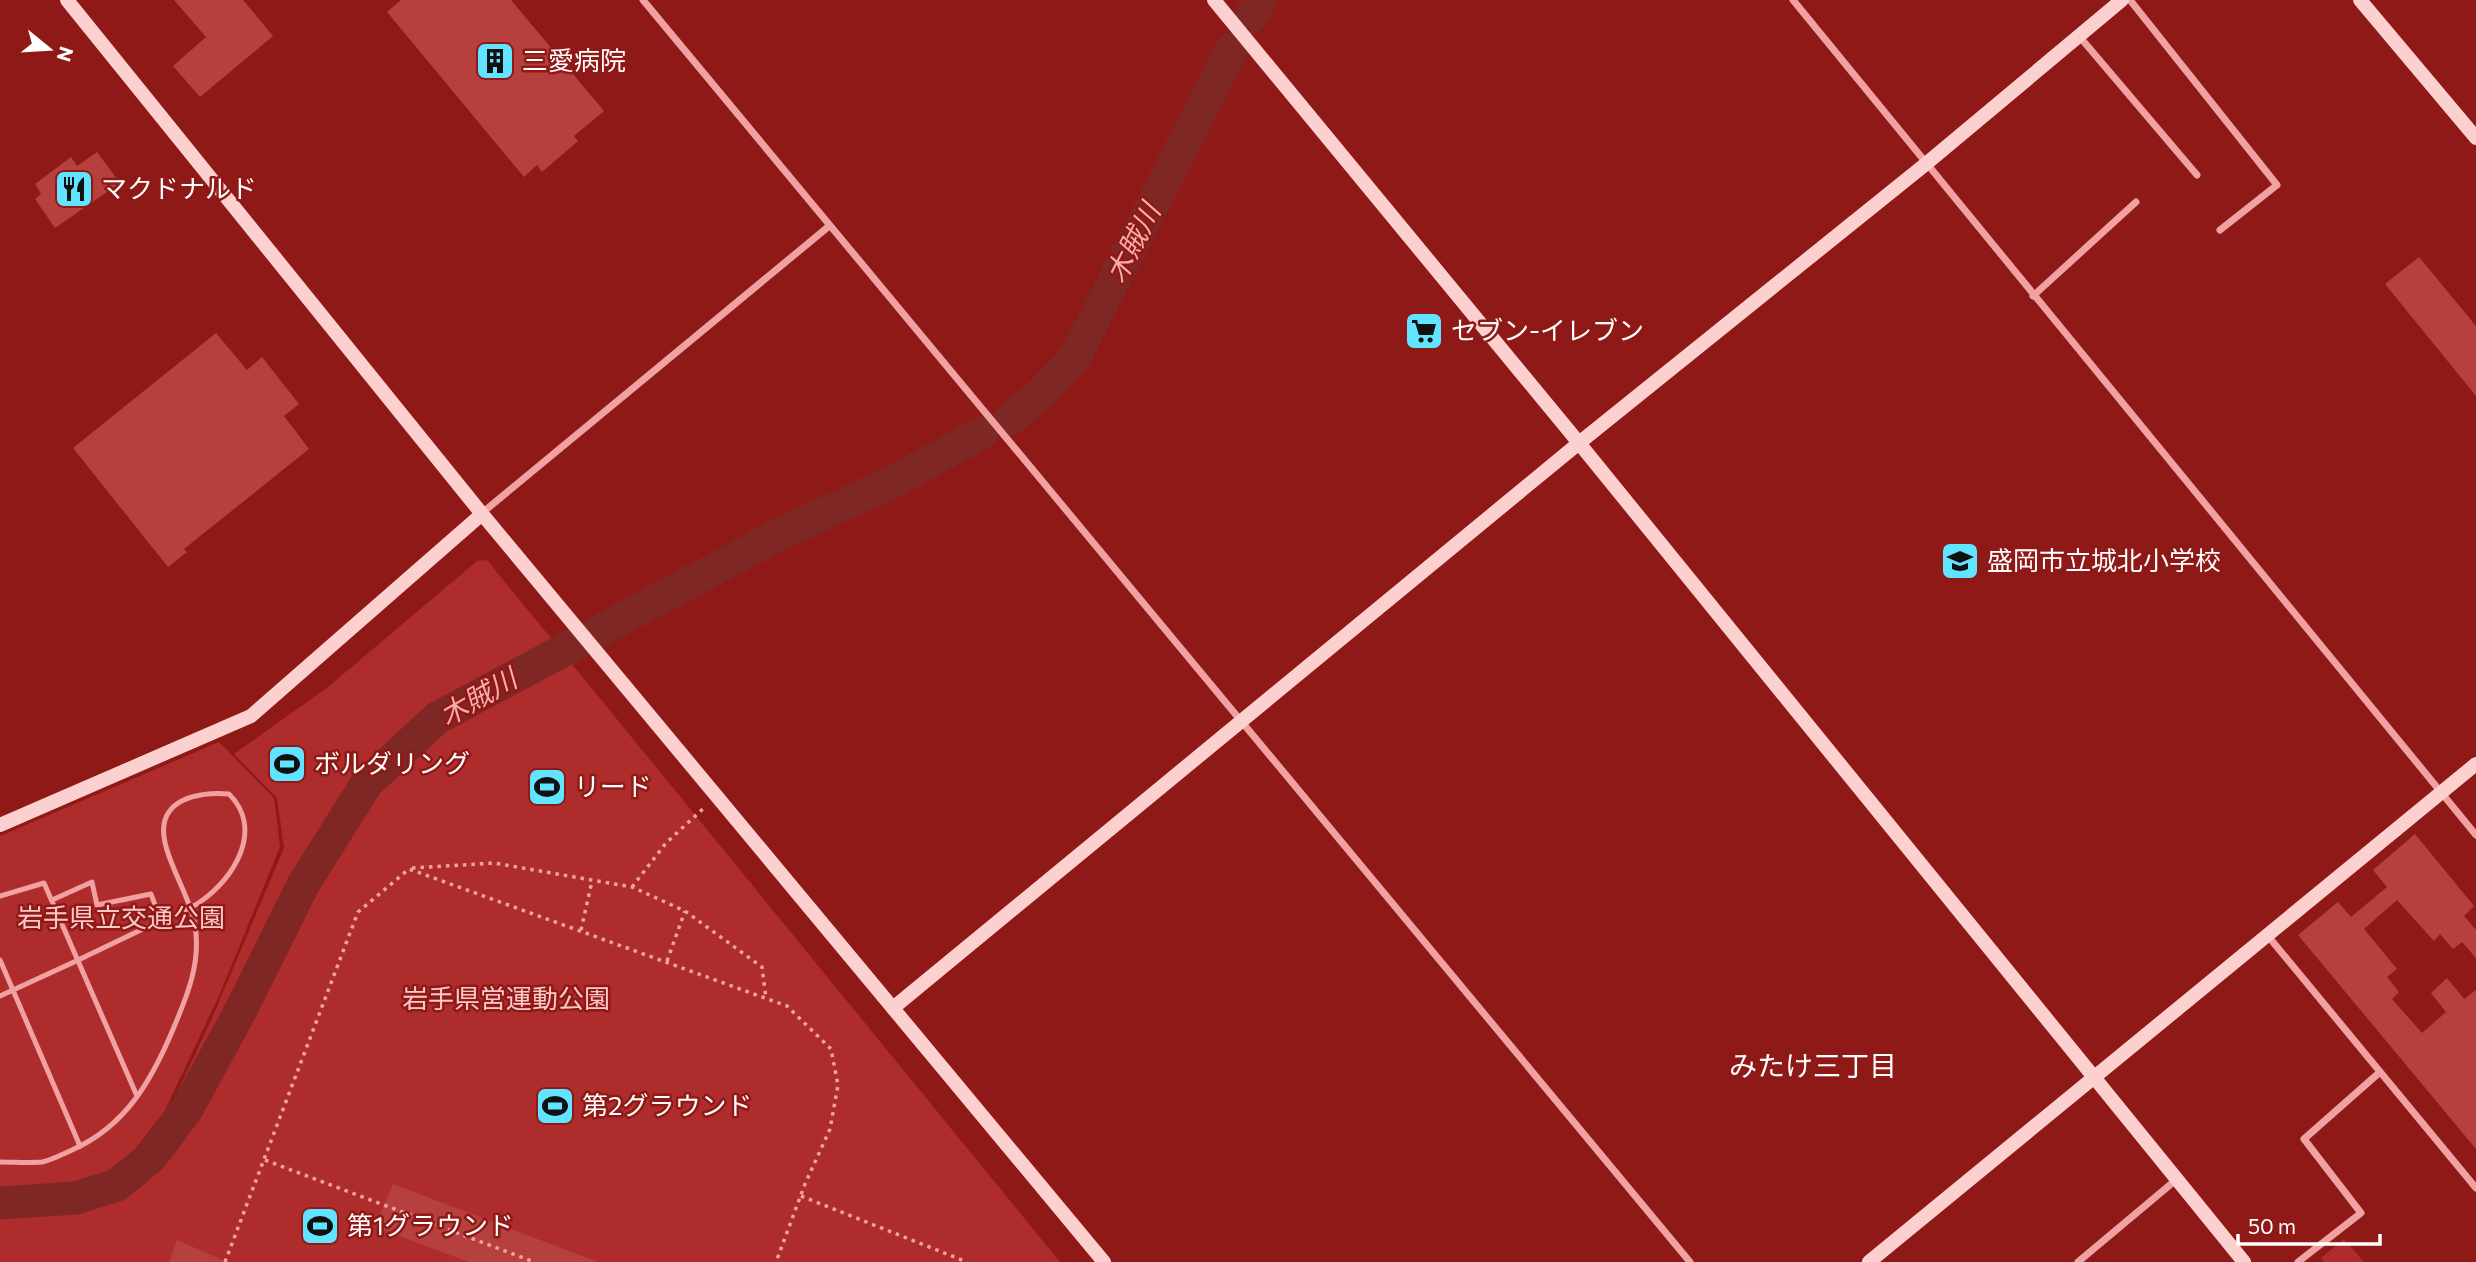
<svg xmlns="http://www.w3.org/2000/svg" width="2476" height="1262" viewBox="0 0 2476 1262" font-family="Commissioner,'Noto Sans JP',sans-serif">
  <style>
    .green { fill: #ae2d2c }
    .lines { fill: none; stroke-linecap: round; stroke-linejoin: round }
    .river { stroke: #7f2724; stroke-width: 33 }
    .building { fill: #b6403e }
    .path { stroke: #efa2a1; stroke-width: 3.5; stroke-dasharray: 3.5 5; stroke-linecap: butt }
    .lane { stroke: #efa2a1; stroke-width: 5 }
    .street { stroke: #efa2a1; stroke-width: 7 }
    .secondary { stroke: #fbd0cf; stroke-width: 14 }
    .labels { text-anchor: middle; stroke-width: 5; stroke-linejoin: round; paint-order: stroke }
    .poi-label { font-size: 26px; fill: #fff; stroke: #8e1916; text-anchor: start }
    .park-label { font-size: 26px; fill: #fbc8c8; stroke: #8e1916 }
    .water-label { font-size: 28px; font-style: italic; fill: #f7adad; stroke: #8e1916 }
    .neighbourhood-label { font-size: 28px; fill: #fff; stroke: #8e1916 }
  </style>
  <rect width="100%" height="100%" fill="#8e1916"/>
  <g class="green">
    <path d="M 487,560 L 1060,1262 L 0,1262 L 0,1199 L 106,1195 L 169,1110 L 213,1016 L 284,848 L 277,798 L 234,754 L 328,687 L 477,561 Z"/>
    <path d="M 219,742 L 274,798 L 280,847 L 219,996 L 164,1112 L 103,1190 L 24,1197 L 0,1195 L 0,836 Z"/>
    <path d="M 2344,1239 L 2364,1262 L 2324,1262 L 2321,1258 Z"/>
  </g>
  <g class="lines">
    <g class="river">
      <path d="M 1250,18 L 1260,0"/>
      <path d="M 1010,419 L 1042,393 L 1075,357 L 1232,49"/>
      <path d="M 0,1203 L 76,1198 L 117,1185 L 151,1157 L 187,1109 L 242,1008 L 303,885 L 367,783 L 437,718 L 782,533 L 892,482 L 982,433"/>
    </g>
  </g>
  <g class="building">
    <path d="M 174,0 L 243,0 L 273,36 L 200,97 L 173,66 L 206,37 Z"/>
    <path d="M 401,0 L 511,0 L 604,111 L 574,136 L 578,141 L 542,172 L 537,165 L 524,177 L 387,12 Z"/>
    <path d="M 97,152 L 120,183 L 55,228 L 35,199 L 41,194 L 35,184 L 71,157 L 77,166 Z"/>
    <path d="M 2419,257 L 2476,326 L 2476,396 L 2385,284 Z"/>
    <path d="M 216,333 L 247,370 L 262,357 L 299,404 L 284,416 L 309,449 L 184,549 L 187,552 L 168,567 L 73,448 Z"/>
    <path d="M 2415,834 L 2474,906 L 2464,916 L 2476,930 L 2476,958 L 2462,942 L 2453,949 L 2440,934 L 2434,941 L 2397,900 L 2364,929 L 2397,969 L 2387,977 L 2399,992 L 2392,999 L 2422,1033 L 2446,1012 L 2431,993 L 2447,978 L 2464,999 L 2476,990 L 2476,1149 L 2298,935 L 2338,902 L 2351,917 L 2387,887 L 2373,870 Z"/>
    <path d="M 393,1184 L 595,1261 L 595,1262 L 469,1262 L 375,1227 Z"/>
    <path d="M 177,1240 L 227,1262 L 169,1262 Z"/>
  </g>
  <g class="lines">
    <g class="path">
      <path d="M 412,868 L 494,863 L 632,887 L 685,911 L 762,967 L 766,998"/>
      <path d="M 632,887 L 666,843 L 706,806"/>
      <path d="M 581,930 L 592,881"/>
      <path d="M 667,961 L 685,911"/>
      <path d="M 265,1160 L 534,1262"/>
      <path d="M 801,1196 L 967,1262"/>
      <path d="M 225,1262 L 358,912 L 409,869 L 787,1006 L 831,1049 L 838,1085 L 830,1129 L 805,1184 L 776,1262"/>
    </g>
    <g class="lane">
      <path d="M 0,896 L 44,883 L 137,1096"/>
      <path d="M 52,900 L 92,882 L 97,905 L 151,894 L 161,921"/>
      <path d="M 0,960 L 80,1146"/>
      <path d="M 0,996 C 49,974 98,951 147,927 C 164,919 185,912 200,902 C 235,878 264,829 229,794 C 208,792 173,795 165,820 C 156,848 191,895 195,925 C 201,962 188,994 174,1027 C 152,1080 126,1126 72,1150 C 63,1154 52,1160 42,1162 C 29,1163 14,1162 0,1162"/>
    </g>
    <g class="street">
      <path d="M 643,0 L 1690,1262"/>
      <path d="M 1793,0 L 2476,835"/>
      <path d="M 2130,0 L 2277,185 L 2220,230"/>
      <path d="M 2079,36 L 2197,175"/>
      <path d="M 2033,296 L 2136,202"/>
      <path d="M 482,513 L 828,227"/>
      <path d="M 2268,936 L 2476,1188"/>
      <path d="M 2078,1262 L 2177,1179"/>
      <path d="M 2298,1262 L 2361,1213 L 2304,1139 L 2380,1072"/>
    </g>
    <g class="secondary">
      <path d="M 67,0 L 482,514 L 1104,1262"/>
      <path d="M 1214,0 L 1579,443 L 2244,1262"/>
      <path d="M 2360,0 L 2476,138"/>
      <path d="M 0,825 L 251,716 L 482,514"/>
      <path d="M 893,1008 L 1579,443 L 1927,163 L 2122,0"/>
      <path d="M 1869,1262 L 2476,764"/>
    </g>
  </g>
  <defs>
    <symbol id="building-square" viewBox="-11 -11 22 22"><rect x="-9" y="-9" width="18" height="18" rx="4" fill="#60e4ff" stroke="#8e1916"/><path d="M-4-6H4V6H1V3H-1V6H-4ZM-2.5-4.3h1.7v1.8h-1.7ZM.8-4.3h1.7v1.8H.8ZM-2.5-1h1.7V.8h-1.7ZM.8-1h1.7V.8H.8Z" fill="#111"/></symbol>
    <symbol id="restaurant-square" viewBox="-11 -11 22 22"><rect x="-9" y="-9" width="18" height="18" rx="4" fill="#60e4ff" stroke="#8e1916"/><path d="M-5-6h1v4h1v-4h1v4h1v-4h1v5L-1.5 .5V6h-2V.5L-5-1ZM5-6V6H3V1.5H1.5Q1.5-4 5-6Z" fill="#111"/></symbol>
    <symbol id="supermarket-square" viewBox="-11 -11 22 22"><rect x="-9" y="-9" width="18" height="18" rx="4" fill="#60e4ff" stroke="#8e1916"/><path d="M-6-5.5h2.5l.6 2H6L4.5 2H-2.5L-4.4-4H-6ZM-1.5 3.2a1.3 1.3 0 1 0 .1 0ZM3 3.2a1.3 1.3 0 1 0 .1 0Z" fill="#111"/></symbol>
    <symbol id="school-square" viewBox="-11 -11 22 22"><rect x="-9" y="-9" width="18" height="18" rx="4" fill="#60e4ff" stroke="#8e1916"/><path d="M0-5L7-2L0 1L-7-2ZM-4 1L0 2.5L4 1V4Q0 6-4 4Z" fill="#111"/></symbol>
    <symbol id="stadium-square" viewBox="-11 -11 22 22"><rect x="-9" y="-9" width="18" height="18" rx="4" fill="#60e4ff" stroke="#8e1916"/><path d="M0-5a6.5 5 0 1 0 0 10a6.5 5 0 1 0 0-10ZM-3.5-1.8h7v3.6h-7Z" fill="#111"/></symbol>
  </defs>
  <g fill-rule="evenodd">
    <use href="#building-square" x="473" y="39" width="44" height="44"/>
    <use href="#restaurant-square" x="52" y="167" width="44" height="44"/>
    <use href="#supermarket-square" x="1402" y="309" width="44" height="44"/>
    <use href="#school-square" x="1938" y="539" width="44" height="44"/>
    <use href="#stadium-square" x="265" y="742" width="44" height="44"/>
    <use href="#stadium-square" x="525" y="765" width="44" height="44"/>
    <use href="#stadium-square" x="533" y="1084" width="44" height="44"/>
    <use href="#stadium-square" x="298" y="1204" width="44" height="44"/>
  </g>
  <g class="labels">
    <g class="poi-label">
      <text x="522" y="70">三愛病院</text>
      <text x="101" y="198">マクドナルド</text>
      <text x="1451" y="340">セブン-イレブン</text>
      <text x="1987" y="570">盛岡市立城北小学校</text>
      <text x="314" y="773">ボルダリング</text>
      <text x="574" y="796">リード</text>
      <text x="582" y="1115">第2グラウンド</text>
      <text x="347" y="1235">第1グラウンド</text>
    </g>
    <g class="park-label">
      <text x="121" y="927">岩手県立交通公園</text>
      <text x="506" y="1008">岩手県営運動公園</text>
    </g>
    <g class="water-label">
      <text transform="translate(1133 243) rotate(-63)" y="10">木賊川</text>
      <text transform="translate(478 697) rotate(-30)" y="10">木賊川</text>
    </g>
    <g class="neighbourhood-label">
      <text x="1813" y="1076">みたけ三丁目</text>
    </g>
  </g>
  <g transform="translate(49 49) rotate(108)" stroke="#8e1916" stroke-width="5" paint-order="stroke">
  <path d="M0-5L12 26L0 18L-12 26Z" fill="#ffffff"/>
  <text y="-10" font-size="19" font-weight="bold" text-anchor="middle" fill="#ffffff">N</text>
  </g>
  <path d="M2238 1234v10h142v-10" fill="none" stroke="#ffffff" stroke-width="3.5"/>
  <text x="2248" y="1234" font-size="21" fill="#ffffff" stroke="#8e1916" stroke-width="5" paint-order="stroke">50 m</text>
</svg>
